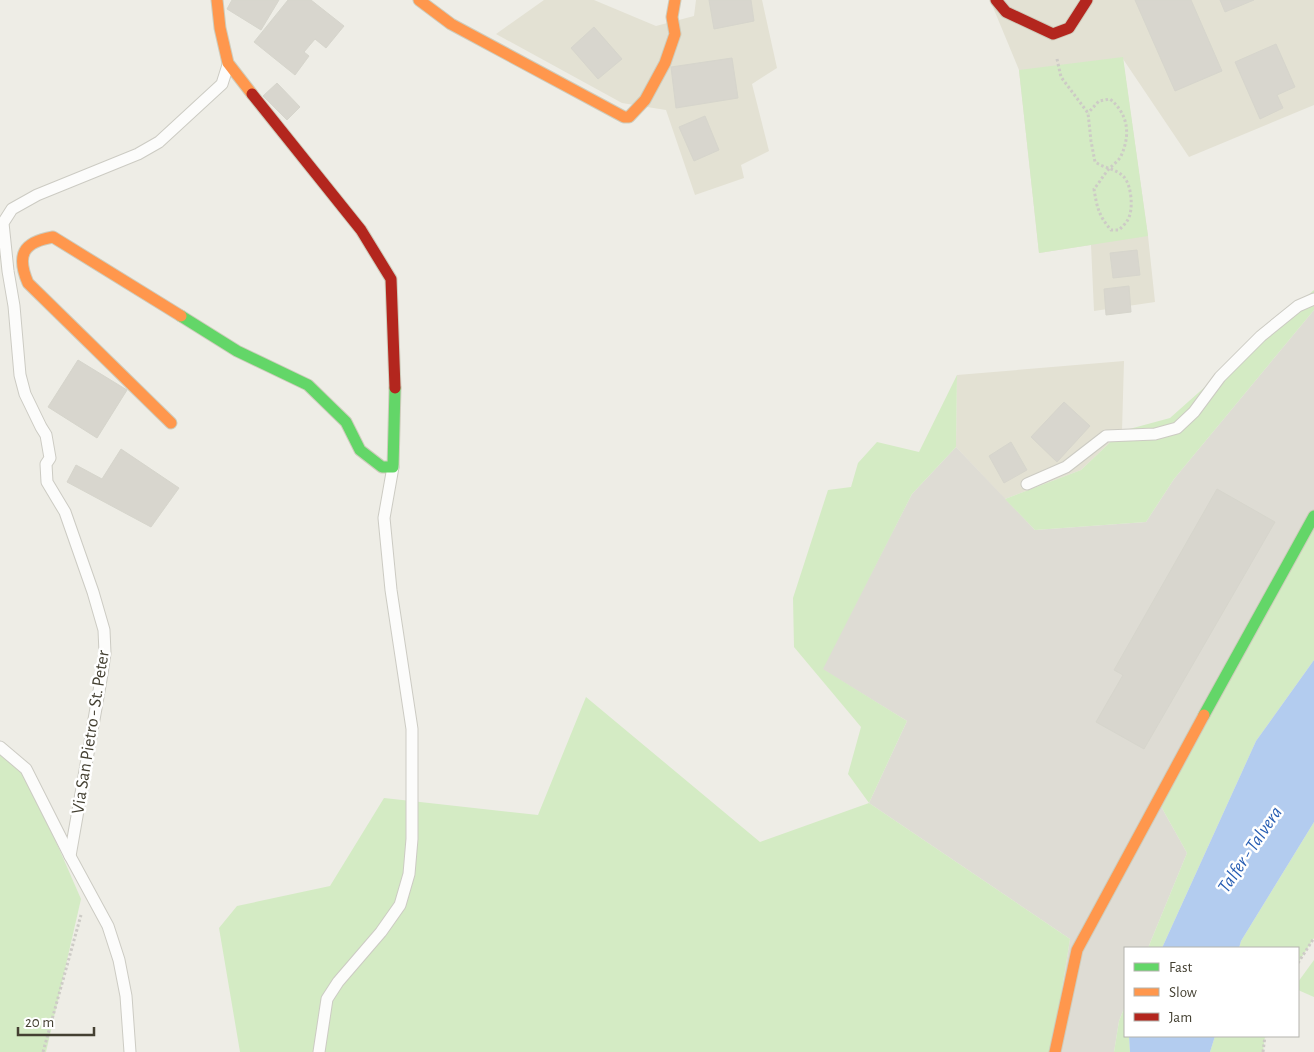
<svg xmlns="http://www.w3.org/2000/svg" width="1314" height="1052" viewBox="0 0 1314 1052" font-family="'Alegreya Sans',sans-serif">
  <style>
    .residential { fill: #e3e1d3 }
    .industrial { fill: #dedcd4 }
    .green { fill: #d4ebc4 }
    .water { fill: #b3ccef }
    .building { fill: #d8d6ce; stroke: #d6d5cc }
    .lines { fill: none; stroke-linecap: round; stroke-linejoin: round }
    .lane-casing { stroke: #cccbc3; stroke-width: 13 }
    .fast-casing { stroke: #ceccbc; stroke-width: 13 }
    .slow-casing { stroke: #ceccbc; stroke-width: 13 }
    .jam-casing { stroke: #ceccbc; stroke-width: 13 }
    .path { stroke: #cdcbc6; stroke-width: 3; stroke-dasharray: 2.5 2.5; stroke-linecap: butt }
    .lane { stroke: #fcfcfb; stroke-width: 11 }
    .fast { stroke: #63d668; stroke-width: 11 }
    .slow { stroke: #ff974d; stroke-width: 11 }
    .jam { stroke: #b3261e; stroke-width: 11 }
    .labels { text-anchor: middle; stroke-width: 5; stroke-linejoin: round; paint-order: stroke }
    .street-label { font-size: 18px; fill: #444032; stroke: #fff }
    .water-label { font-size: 19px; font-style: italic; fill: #285eb3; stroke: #fff }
  </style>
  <rect width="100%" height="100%" fill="#eeede6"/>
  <g class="residential">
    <path d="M 544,0 L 594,0 L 656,26 L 694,16 L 696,0 L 762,0 L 777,68 L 752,84 L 769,151 L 741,165 L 744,178 L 695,195 L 666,110 L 622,103 L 496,34 Z"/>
    <path d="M 990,0 L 1314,0 L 1314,105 L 1189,157 L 1123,59 L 1148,236 L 1155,302 L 1094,311 L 1091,245 L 1039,253 L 1019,70 Z"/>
    <path d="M 1124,361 L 1122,431 L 1081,470 L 1005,499 L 956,447 L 957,375 Z"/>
  </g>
  <path class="industrial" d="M 1314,310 L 1314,516 L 1158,801 L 1187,853 L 1148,948 L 1125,948 L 1125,1006 L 1119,1021 L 1114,1052 L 1052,1052 L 1070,939 L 869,803 L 907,721 L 822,669 L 912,494 L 956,447 L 1035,530 L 1146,522 L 1174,479 Z"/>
  <g class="green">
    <path d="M 1123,57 L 1148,236 L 1039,253 L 1019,70 Z"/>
    <path d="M 1314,290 L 1314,310 L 1174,479 L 1146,522 L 1035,530 L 1005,499 L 1081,470 L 1122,431 L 1170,418 Z"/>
    <path d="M 957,375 L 956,447 L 912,494 L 823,669 L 907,721 L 869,803 L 1070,939 L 1052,1052 L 240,1052 L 219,928 L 237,906 L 330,886 L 384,798 L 538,815 L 586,697 L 760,842 L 869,803 L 848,774 L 861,727 L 794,647 L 793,598 L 828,490 L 851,487 L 858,463 L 877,442 L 919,452 Z"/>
    <path d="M 1314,516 L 1314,660 L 1256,741 L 1162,948 L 1148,948 L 1187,853 L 1158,801 Z"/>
    <path d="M 0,746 L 23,766 L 81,899 L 46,1052 L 0,1052 Z"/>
    <path d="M 1314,822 L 1314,938 L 1298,963 L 1298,948 L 1239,948 L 1241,941 Z"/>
    <path d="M 1314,960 L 1314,997 L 1298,990 L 1298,982 Z"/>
    <path d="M 1125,1006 L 1125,1036 L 1129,1036 L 1130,1052 L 1114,1052 L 1119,1021 Z"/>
    <path d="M 1215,1036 L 1265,1036 L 1263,1052 L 1210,1052 Z"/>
  </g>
  <g class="water">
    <path d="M 1314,660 L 1314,822 L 1241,941 L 1239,948 L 1162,948 L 1256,741 Z"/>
    <path d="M 1129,1036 L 1215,1036 L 1210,1052 L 1130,1052 Z"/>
  </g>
  <g class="building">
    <path d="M 232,0 L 279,0 L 261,30 L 227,9 Z"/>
    <path d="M 288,0 L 311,0 L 344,26 L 326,48 L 315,39 L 304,52 L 309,56 L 295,75 L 254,42 Z"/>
    <path d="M 709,0 L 751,0 L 754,21 L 714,29 Z"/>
    <path d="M 1135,0 L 1191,0 L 1222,71 L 1175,91 Z"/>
    <path d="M 1220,0 L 1254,0 L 1225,12 Z"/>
    <path d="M 594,27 L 622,59 L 598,79 L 571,48 Z"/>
    <path d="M 1276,44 L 1295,87 L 1277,95 L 1283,108 L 1260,119 L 1235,62 Z"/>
    <path d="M 732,58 L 738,98 L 676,108 L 671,67 Z"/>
    <path d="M 277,83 L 300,107 L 287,120 L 263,96 Z"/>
    <path d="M 705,116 L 719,150 L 694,161 L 679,127 Z"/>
    <path d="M 1137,250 L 1140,275 L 1113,278 L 1110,253 Z"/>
    <path d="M 1129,286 L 1131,312 L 1106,315 L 1104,289 Z"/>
    <path d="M 78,360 L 127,390 L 97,438 L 48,407 Z"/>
    <path d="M 1064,402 L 1090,426 L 1057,462 L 1031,437 Z"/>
    <path d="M 1011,442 L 1027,470 L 1004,483 L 989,456 Z"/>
    <path d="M 121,449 L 179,488 L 151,527 L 67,482 L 76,465 L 102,479 Z"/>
    <path d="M 1217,489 L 1275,522 L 1144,749 L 1096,722 L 1123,675 L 1114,670 Z"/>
  </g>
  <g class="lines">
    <defs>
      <g id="lane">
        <path d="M 1027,484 L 1066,467 L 1106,436 L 1155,434 L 1177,428 L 1194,412 L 1220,377 L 1261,336 L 1298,306 L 1314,299"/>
        <path d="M 0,747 L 26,769 L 70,856 L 108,926 L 119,960 L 126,996 L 130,1052"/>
        <path d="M 70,856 L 102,674 L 105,653 L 104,630 L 93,592 L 65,512 L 47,482 L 46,464 L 50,458 L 46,435 L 41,427 L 25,394 L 20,375 L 14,306 L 8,271 L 3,223 L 12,209 L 37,195 L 138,154 L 159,142 L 222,84 L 228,65"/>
        <path d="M 319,1052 L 327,999 L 338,982 L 381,932 L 400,905 L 409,874 L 412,839 L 412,729 L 391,590 L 384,518 L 393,467"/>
      </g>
      <g id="fast">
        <path d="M 181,316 L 237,351 L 308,385 L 346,422 L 360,450 L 382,467 L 393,467 L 395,388"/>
        <path d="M 1204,715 L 1314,516"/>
      </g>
      <g id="slow">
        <path d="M 217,0 L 220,28 L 228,63 L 252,94"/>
        <path d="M 419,0 L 451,24 L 624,117 L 629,117 L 645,100 L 665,63 L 675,34 L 672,17 L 675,0"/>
        <path d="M 171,423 L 28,283 C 16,255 23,242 53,237 L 181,316"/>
        <path d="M 1055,1052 L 1077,950 L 1204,715"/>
      </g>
      <g id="jam">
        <path d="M 996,0 L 1006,12 L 1053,34 L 1069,28 L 1087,0"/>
        <path d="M 252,94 L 361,230 L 391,279 L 395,388"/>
      </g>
    </defs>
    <use href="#lane" class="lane-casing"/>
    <use href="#fast" class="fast-casing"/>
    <use href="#slow" class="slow-casing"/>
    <use href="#jam" class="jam-casing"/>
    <g class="path">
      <path d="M 1057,59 L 1061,77 L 1088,113 L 1091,141 L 1095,162 C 1104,168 1116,169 1123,176 C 1132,184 1134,212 1127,221 C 1125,224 1122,227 1119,230 L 1111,230 C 1099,216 1097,208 1094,189 C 1099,183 1103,176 1108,170 C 1112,165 1118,162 1121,156 C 1131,134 1128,114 1110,99 L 1099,101 L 1088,113"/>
      <path d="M 1298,963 L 1314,938"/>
      <path d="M 43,1052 L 81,915"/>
      <path d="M 1263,1052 L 1265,1036"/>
    </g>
    <use href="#lane" class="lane"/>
    <use href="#fast" class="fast"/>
    <use href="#slow" class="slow"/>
    <use href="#jam" class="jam"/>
  </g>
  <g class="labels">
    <g class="street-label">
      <text transform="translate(90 732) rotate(-81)" y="6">Via San Pietro - St. Peter</text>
    </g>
    <g class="water-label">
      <text transform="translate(1249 849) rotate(-56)" y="7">Talfer - Talvera</text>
    </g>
  </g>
  <rect x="1124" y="947" width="175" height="90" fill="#ffffff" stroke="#b4b3ad"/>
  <rect x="1134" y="963" width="25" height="8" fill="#63d668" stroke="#b4b3ad"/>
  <text x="1169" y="972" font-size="15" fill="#444032">Fast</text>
  <rect x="1134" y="988" width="25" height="8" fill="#ff974d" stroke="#b4b3ad"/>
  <text x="1169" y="997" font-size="15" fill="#444032">Slow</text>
  <rect x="1134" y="1013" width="25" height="8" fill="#b3261e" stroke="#b4b3ad"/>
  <text x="1169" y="1022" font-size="15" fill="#444032">Jam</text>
  <path d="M18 1027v8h76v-8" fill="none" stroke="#444032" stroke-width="2.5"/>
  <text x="25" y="1027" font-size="15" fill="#444032" stroke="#ffffff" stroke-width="4" paint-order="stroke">20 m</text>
</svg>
